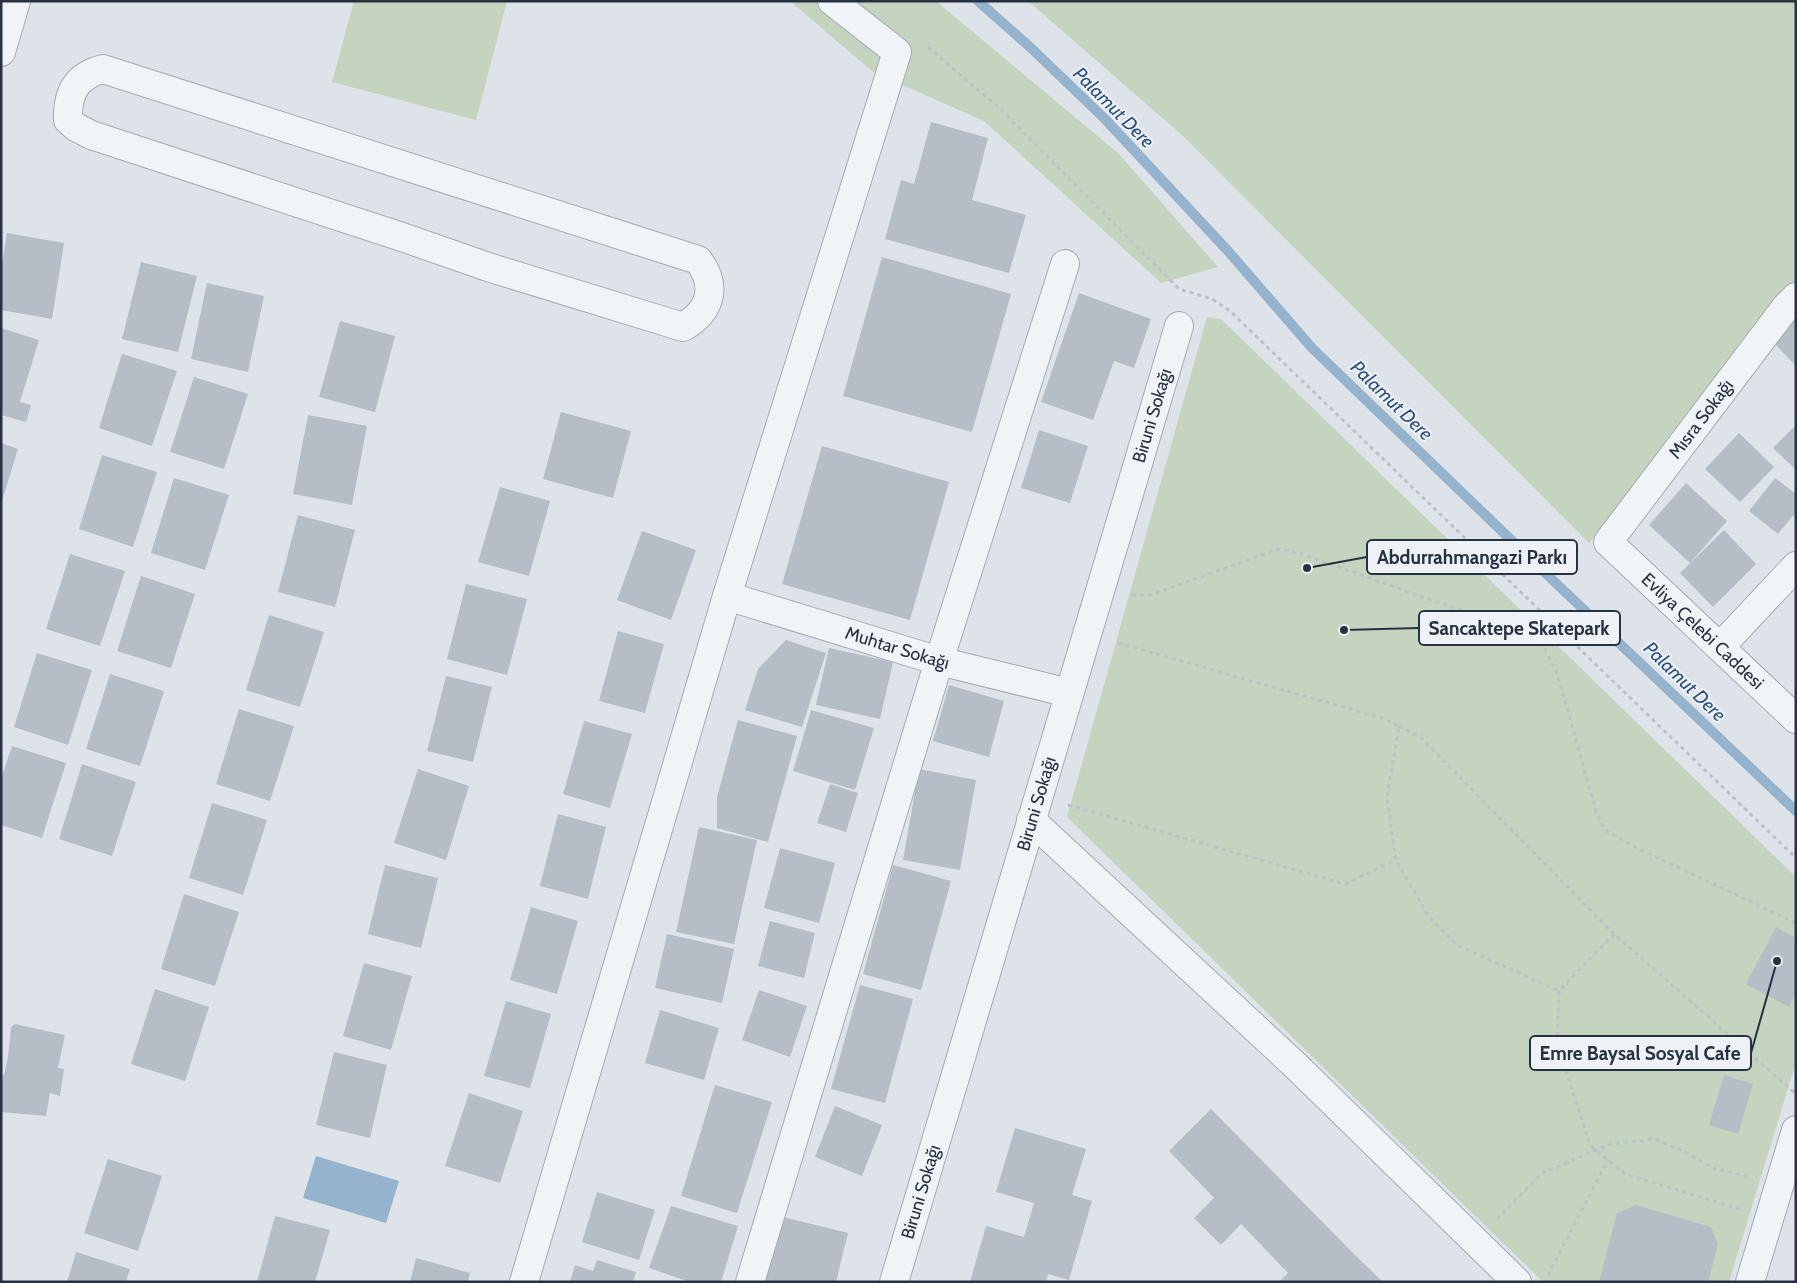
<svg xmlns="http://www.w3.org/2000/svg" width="1797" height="1283" viewBox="0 0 1797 1283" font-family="Cabin,sans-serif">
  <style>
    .green { fill: #c5d4bf }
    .water { fill: #95b3cd }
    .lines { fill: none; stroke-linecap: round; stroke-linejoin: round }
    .stream { stroke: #95b3cd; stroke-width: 10 }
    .building { fill: #b5bdc7 }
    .minor-casing { stroke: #a3aab4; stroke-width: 30 }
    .path { stroke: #bcc1c8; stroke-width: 3; stroke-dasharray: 4 4; stroke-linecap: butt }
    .minor { stroke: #f1f4f7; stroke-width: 28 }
    .labels { text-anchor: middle; stroke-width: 4; stroke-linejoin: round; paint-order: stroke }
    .street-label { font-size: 18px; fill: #263142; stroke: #eef2f7 }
    .water-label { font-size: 19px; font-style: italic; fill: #2c527a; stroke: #eef2f7 }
    .leader { fill: none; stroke: #263142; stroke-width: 2 }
    .callout-dot { fill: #263142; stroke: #eef2f7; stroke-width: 2 }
    .callout { fill: #eef2f7; stroke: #263142; stroke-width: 2 }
    .callout-label { font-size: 19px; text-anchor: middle; font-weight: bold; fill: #263142 }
  </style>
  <rect width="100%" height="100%" fill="#dee3e9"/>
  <g class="green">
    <path d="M 354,1 L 507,1 L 476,120 L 332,82 Z"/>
    <path d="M 790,1 L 936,1 L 1119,154 L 1218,267 L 1161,283 L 984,121 L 873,72 Z"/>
    <path d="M 1028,1 L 1796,1 L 1796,312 L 1589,543 L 1183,136 Z"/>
    <path d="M 1207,317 L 1221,319 L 1796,877 L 1796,1062 L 1729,1282 L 1543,1282 L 1067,817 Z"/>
  </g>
  <path class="water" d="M 316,1156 L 399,1181 L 386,1223 L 303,1198 Z"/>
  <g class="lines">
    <path class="stream" d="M 978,1 L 1030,47 L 1105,119 L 1228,251 L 1312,348 L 1561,588 L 1796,811"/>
  </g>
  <g class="building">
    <path d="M 931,122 L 988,138 L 972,200 L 1026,215 L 1009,273 L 885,239 L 901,180 L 914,184 Z"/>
    <path d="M 7,233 L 64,243 L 52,319 L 1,310 L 1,271 Z"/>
    <path d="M 882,257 L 1011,294 L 972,432 L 843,396 Z"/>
    <path d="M 141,262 L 197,276 L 178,352 L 122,339 Z"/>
    <path d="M 207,283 L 264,296 L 248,372 L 191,359 Z"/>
    <path d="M 1079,293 L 1151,319 L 1134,368 L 1114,361 L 1093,420 L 1041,402 Z"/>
    <path d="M 1796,315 L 1796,366 L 1771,340 Z"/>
    <path d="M 340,321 L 395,336 L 375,412 L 319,397 Z"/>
    <path d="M 1,328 L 39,340 L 20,402 L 31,405 L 26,422 L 1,415 Z"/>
    <path d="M 122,354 L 177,371 L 152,446 L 99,428 Z"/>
    <path d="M 194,377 L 248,394 L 224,469 L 170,452 Z"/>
    <path d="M 561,412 L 631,431 L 613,498 L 543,479 Z"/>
    <path d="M 308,415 L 367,426 L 352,505 L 293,494 Z"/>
    <path d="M 1796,425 L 1796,470 L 1773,448 Z"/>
    <path d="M 1039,430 L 1088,446 L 1070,503 L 1021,488 Z"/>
    <path d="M 1739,433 L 1774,467 L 1740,502 L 1705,469 Z"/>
    <path d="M 1,443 L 18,449 L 2,501 L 1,501 Z"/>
    <path d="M 822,446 L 949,482 L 910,620 L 782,584 Z"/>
    <path d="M 102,455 L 157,472 L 133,547 L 79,529 Z"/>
    <path d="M 174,478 L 229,495 L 205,570 L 151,553 Z"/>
    <path d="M 1775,478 L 1796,494 L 1796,512 L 1778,534 L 1749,511 Z"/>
    <path d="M 1686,483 L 1727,521 L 1690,563 L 1649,525 Z"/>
    <path d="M 500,487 L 550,501 L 529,576 L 478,562 Z"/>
    <path d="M 298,515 L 355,530 L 335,607 L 278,592 Z"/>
    <path d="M 1724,530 L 1756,564 L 1713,607 L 1680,573 Z"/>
    <path d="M 642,531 L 696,550 L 671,620 L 617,600 Z"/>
    <path d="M 70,554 L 125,571 L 100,646 L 46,629 Z"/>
    <path d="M 141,576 L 195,594 L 171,668 L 117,651 Z"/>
    <path d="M 466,584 L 527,599 L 507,675 L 447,659 Z"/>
    <path d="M 269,615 L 324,632 L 300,707 L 246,690 Z"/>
    <path d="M 618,631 L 664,644 L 645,713 L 599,701 Z"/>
    <path d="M 786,640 L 826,653 L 802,727 L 745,710 L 758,669 Z"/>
    <path d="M 829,648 L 893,662 L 880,719 L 816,705 Z"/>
    <path d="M 37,653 L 92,670 L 68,745 L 14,727 Z"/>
    <path d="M 110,674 L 164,691 L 140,766 L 86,749 Z"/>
    <path d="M 446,676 L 492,687 L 473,762 L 427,751 Z"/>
    <path d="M 949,685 L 1004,701 L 989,757 L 933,741 Z"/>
    <path d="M 239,709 L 294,726 L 270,801 L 216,784 Z"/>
    <path d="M 811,710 L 874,728 L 855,790 L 793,771 Z"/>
    <path d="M 738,720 L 797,736 L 768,842 L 717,828 L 717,797 Z"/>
    <path d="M 584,721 L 632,734 L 610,808 L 563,794 Z"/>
    <path d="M 12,746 L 66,763 L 42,838 L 1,825 L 1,779 Z"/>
    <path d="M 82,764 L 136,782 L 112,856 L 59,839 Z"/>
    <path d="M 418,769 L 469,786 L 446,860 L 394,843 Z"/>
    <path d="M 919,769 L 976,780 L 960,870 L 903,860 Z"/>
    <path d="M 830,784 L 858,793 L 846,832 L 817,823 Z"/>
    <path d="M 212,803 L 267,820 L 243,895 L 189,878 Z"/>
    <path d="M 558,814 L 606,827 L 588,899 L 540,886 Z"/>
    <path d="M 699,827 L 757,840 L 734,944 L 676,932 Z"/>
    <path d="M 780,848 L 835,863 L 819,923 L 764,908 Z"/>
    <path d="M 385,865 L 438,878 L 421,948 L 368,934 Z"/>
    <path d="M 893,865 L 951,881 L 921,990 L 863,974 Z"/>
    <path d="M 184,894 L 239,912 L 215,986 L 161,969 Z"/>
    <path d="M 531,907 L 578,921 L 557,994 L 510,980 Z"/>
    <path d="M 770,921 L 815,933 L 804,978 L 758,966 Z"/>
    <path d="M 1776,927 L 1796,938 L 1796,993 L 1789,1007 L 1746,984 Z"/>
    <path d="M 667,934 L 734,949 L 722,1003 L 655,988 Z"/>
    <path d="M 364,963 L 412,976 L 391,1050 L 343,1036 Z"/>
    <path d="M 860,985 L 913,999 L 885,1103 L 831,1089 Z"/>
    <path d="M 155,989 L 209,1007 L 185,1081 L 131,1064 Z"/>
    <path d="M 759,990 L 807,1006 L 790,1057 L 742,1040 Z"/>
    <path d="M 506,1001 L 551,1014 L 530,1088 L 484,1076 Z"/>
    <path d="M 660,1010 L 719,1028 L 704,1080 L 645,1063 Z"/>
    <path d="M 15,1024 L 65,1035 L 58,1068 L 64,1069 L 60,1096 L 50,1093 L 46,1116 L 1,1112 L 1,1075 L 4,1075 L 8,1057 L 11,1027 Z"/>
    <path d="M 334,1052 L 387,1065 L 370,1138 L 316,1125 Z"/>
    <path d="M 1724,1075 L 1753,1084 L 1738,1134 L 1709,1125 Z"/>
    <path d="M 715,1085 L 772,1102 L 737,1213 L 681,1196 Z"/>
    <path d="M 469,1093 L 523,1111 L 500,1183 L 445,1166 Z"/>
    <path d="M 835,1106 L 882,1125 L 862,1176 L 815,1157 Z"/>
    <path d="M 1211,1109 L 1357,1257 L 1383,1282 L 1279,1282 L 1288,1273 L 1241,1224 L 1221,1245 L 1194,1218 L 1214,1198 L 1169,1151 Z"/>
    <path d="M 1015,1128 L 1086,1149 L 1072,1195 L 1092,1201 L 1069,1280 L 1048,1274 L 1046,1282 L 970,1282 L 986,1226 L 1024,1237 L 1034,1203 L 996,1192 Z"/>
    <path d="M 108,1159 L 162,1176 L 138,1251 L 84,1233 Z"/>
    <path d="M 597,1192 L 655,1210 L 639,1260 L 582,1242 Z"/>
    <path d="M 1636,1205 L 1711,1227 L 1718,1244 L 1708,1282 L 1599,1282 L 1617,1213 Z"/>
    <path d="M 671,1206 L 738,1226 L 721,1282 L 690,1282 L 649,1268 Z"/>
    <path d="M 275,1216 L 330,1230 L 315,1282 L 257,1282 Z"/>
    <path d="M 779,1216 L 848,1233 L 836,1282 L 764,1282 Z"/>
    <path d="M 76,1252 L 130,1269 L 126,1282 L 67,1282 Z"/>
    <path d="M 416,1258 L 470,1273 L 468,1282 L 410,1282 Z"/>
    <path d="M 597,1260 L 636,1272 L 633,1282 L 570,1282 L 575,1265 L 593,1271 Z"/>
  </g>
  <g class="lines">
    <defs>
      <g id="minor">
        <path d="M 1,52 L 16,1"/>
        <path d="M 103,69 L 698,260 C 718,286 711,311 683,327 L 491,268 L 402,237 L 91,135 L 76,127 L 68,120 C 67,93 76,76 103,69 Z"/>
        <path id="s1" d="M 1796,297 L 1786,307 L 1608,542 L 1796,719"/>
        <path id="s2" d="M 727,596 L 939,661 L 1069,693"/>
        <path d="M 1720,647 L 1796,566"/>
        <path d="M 1031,820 L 1295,1065 L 1517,1282"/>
        <path d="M 524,1282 L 727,596 L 897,52 L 832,1"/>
        <path d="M 750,1282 L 939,661 L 1065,264"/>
        <path id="s3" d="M 894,1282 L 1179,326"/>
        <path d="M 1750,1282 L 1796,1130"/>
      </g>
    </defs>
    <use href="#minor" class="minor-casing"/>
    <g class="path">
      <path d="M 928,47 L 998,107 L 1179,289 L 1212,299 L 1230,311 L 1796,858"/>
      <path d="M 1132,595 L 1150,595 L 1279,549 L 1302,554 L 1502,625 L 1543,646 L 1557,673 L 1596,811 L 1605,830 L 1637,848 L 1796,923"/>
      <path d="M 1118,643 L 1382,718 L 1399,726 L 1387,797 L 1396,860 L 1429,917 L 1457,945 L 1559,991"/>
      <path d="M 1399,726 L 1420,737 L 1614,934 L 1796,1094"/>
      <path d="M 1068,805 L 1345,884 L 1396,860"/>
      <path d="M 1614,934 L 1559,991 L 1557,1044 L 1590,1145 L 1625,1174 L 1740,1209"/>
      <path d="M 1497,1219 L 1541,1174 L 1610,1144 L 1654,1139 L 1685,1152 L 1713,1168 L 1750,1177"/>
      <path d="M 1548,1275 L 1608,1160"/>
    </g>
    <use href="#minor" class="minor"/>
  </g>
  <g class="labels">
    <g class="street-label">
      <text dy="6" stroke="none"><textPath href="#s3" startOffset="904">Biruni Sokağı</textPath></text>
      <text transform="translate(1701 419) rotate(-53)" y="6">Mısra Sokağı</text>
      <text dy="6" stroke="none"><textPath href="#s1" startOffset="439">Evliya Çelebi Caddesi</textPath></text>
      <text dy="6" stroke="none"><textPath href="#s2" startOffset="178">Muhtar Sokağı</textPath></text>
      <text dy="6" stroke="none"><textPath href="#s3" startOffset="499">Biruni Sokağı</textPath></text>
      <text dy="6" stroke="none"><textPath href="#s3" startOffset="94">Biruni Sokağı</textPath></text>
    </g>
    <g class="water-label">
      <text transform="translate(1114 107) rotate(45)" y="7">Palamut Dere</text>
      <text transform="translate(1392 400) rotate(44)" y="7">Palamut Dere</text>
      <text transform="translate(1685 681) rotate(44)" y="7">Palamut Dere</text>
    </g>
  </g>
  <path class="leader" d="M1307 568L1367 557M1344 630L1419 628M1777 961L1751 1053"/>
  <g class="callout-dot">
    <circle cx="1307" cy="568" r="5"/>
    <circle cx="1344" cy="630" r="5"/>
    <circle cx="1777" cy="961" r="5"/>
  </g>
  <g class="callout">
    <rect x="1367" y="540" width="210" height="34" rx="5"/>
    <rect x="1419" y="611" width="201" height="34" rx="5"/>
    <rect x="1530" y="1036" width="221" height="34" rx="5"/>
  </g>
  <g class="callout-label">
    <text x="1472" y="564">Abdurrahmangazi Parkı</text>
    <text x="1519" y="635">Sancaktepe Skatepark</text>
    <text x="1640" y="1060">Emre Baysal Sosyal Cafe</text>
  </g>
  <rect width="1797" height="1283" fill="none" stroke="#263142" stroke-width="5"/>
</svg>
